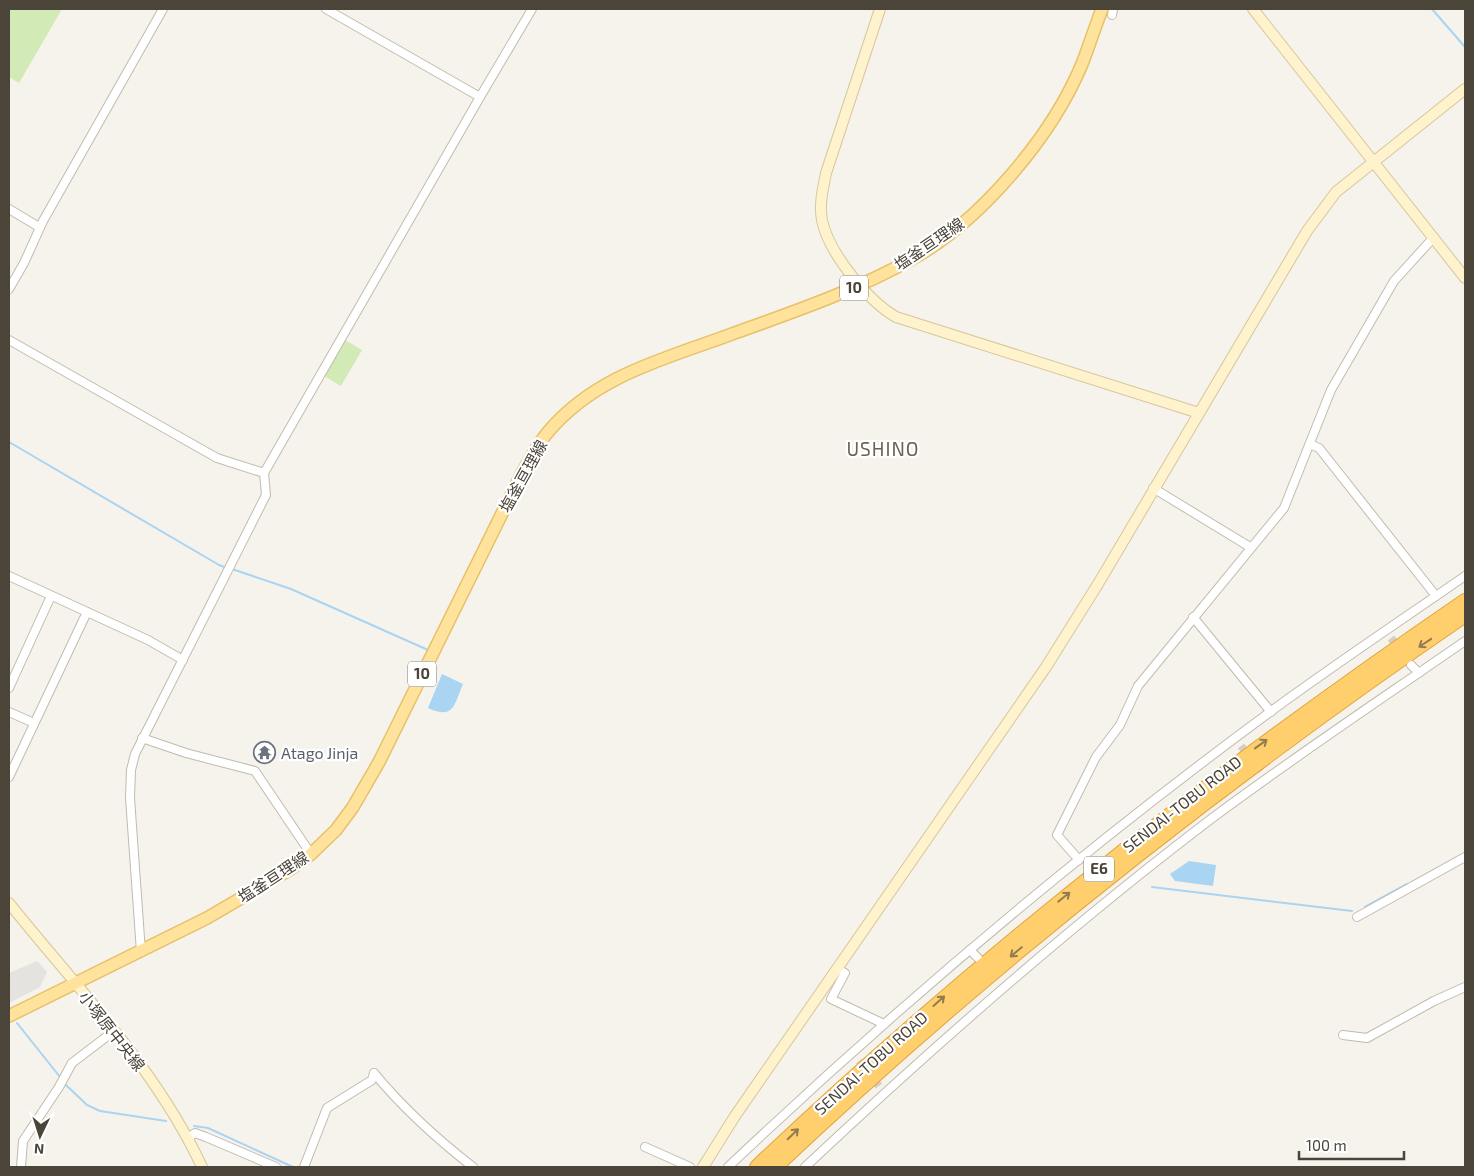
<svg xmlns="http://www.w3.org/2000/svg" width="1474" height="1176" viewBox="0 0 1474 1176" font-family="'Exo 2','Noto Sans JP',sans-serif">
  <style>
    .green { fill: #d2eab5 }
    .parking { fill: #e5e3e0 }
    .water { fill: #a9d4f2 }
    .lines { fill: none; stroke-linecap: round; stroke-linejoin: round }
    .stream { stroke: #a9d4f2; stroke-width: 2 }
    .street-tunnel { stroke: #d4d0c8; stroke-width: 8; stroke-dasharray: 8 4; stroke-linecap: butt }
    .street-casing { stroke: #c2bbae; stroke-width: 10 }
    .secondary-casing { stroke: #d6c79b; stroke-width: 12 }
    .primary-casing { stroke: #e6c16a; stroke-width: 14 }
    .highway-casing { stroke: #e0a43c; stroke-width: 16 }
    .street { stroke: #fff; stroke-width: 8 }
    .secondary { stroke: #fff3cd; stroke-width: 10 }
    .primary { stroke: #ffe39c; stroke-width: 11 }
    .highway { stroke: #ffcf6e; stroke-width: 14 }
    .oneway { stroke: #937c4e }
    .labels { text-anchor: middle; stroke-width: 4.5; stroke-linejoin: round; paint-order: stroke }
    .shield { fill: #fff; stroke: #817c74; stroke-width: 1 }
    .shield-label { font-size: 15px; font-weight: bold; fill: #4b4439 }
    .street-label { font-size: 16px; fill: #4b4439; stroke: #fff }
    .worship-label { font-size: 16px; fill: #5b616d; stroke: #fff; text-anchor: start }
    .quarter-label { font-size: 19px; letter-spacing: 1px; fill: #6e6250; stroke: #fff }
  </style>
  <rect width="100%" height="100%" fill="#f6f3ec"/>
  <g class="green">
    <path d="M 9,9 L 62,9 L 19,83 L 9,77 Z"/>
    <path d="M 345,340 L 362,350 L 341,386 L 324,376 Z"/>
  </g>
  <path class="parking" d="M 37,961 L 47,972 L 40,987 L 9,1003 L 9,973 Z"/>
  <g class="water">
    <path d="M 442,674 L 463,684 C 454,705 454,720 428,708 Z"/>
    <path d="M 1189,861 L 1216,865 L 1213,886 L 1175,881 L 1170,874 Z"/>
  </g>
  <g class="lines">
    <g class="stream">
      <path d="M 1432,9 L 1465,47"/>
      <path d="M 9,442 L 219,565 L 227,568"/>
      <path d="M 232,569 L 291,589 L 428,650"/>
      <path d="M 1412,882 L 1465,853"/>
      <path d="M 1152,887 L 1352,911"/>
      <path d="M 1365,907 L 1407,884"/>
      <path d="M 17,1023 L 60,1077"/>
      <path d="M 66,1085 L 87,1105 L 100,1111 L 166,1121"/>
      <path d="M 194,1126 L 208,1128 L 293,1167"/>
    </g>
    <g class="street-tunnel">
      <path d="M 1391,638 L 1400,650"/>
      <path d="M 1241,746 L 1262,772"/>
      <path d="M 859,1061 L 879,1086"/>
    </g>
    <defs>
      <g id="street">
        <path d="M 1112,15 L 1113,9"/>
        <path d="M 480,97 L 532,9"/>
        <path d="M 9,209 L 39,227"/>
        <path d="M 9,289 L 24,263 L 43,221 L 163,9"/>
        <path d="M 9,340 L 217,458 L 264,473"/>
        <path d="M 1310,444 L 1319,448 L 1436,596"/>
        <path d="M 1153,488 L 1250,547"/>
        <path d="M 9,576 L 148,640 L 183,660"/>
        <path d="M 1193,617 L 1271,712"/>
        <path d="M 1411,665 L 1419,673"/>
        <path d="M 9,688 L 51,596"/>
        <path d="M 9,712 L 34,723"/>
        <path d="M 142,738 L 186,753 L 255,771 L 311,854"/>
        <path d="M 9,777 L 87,612"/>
        <path d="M 1079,860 L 1057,835 L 1096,757 L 1120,725 L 1138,686 L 1284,508 L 1331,390 L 1394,281 L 1434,237"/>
        <path d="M 1357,917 L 1465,857"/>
        <path d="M 970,950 L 978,958"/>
        <path d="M 141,952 L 130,798 L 131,770 L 135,754 L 266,495 L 264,473 L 480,97 L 326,9"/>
        <path d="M 837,969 L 845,973 L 831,999 L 884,1024"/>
        <path d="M 1343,1035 L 1367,1038 L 1434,1001 L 1465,987"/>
        <path d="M 374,1073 C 403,1108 437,1139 473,1167"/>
        <path d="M 188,1138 L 195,1133 L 206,1137 L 276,1167"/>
        <path d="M 645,1147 L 690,1167"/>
        <path d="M 21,1167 L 23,1141 L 59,1087 L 72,1063 L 114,1031"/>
        <path d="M 304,1167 L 327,1108 L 372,1080 L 374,1073"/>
        <path d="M 728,1167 C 899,1005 1080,852 1270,712 C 1334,665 1400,621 1465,576"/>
        <path d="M 805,1167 C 935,1045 1069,927 1211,819 C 1294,757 1380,700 1465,641"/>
      </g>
      <g id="secondary">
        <path d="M 880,9 L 826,173 C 823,189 819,204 822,220 C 828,252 868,301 896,317 L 1199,413"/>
        <path d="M 1253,9 L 1465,278"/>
        <path d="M 9,903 C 77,988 156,1068 202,1167"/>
        <path d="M 703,1167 L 735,1116 L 1046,667 L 1098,584 L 1307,231 L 1336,192 L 1465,89"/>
      </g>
      <path id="primary" d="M 9,1016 L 207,918 L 289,870 L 311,854 L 336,830 L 353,807 L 379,762 L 521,475 C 529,461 537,445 548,432 C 596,375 665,359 732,334 C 793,312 855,291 912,259 C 981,221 1052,136 1082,64 C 1089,46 1095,27 1102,9"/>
      <g id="highway">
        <path d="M 757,1167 C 977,958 1215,772 1465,601"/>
        <path d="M 775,1167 C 990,964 1221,782 1465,615"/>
      </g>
    </defs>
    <use href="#street" class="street-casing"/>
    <use href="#secondary" class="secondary-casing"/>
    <use href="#primary" class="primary-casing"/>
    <use href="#highway" class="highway-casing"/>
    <use href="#street" class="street"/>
    <use href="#secondary" class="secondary"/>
    <use href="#primary" class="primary"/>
    <use href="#highway" class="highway"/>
  </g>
  <defs><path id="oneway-shaft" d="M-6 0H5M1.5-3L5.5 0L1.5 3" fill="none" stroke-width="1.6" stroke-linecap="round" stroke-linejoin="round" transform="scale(1.25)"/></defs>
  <g class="oneway">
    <use href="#oneway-shaft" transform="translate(1425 643) rotate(146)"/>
    <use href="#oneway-shaft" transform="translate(1261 744) rotate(-36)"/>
    <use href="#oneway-shaft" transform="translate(1064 897) rotate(-39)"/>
    <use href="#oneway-shaft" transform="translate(1016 952) rotate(140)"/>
    <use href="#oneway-shaft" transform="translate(939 1001) rotate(-42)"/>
    <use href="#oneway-shaft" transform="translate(793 1134) rotate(-44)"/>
  </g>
  <defs>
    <symbol id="temple-ring" viewBox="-11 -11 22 22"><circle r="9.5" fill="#fff" stroke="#6b7280" stroke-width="1.5"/><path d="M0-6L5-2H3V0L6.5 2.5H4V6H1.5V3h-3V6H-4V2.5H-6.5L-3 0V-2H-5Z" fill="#6b7280"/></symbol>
  </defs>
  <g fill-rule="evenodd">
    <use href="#temple-ring" x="252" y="740" width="25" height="25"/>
  </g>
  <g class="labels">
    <g class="shield">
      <rect x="840" y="275.5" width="28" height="25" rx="4"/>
      <rect x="408" y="661.5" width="28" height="25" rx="4"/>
      <rect x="1084" y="856.5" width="30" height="25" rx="4"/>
    </g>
    <g class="shield-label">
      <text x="854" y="293">10</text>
      <text x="422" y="679">10</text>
      <text x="1099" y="874">E6</text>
    </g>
    <g class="street-label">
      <text transform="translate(929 244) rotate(-34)" y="6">塩釜亘理線</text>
      <text transform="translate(523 476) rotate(-61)" y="6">塩釜亘理線</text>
      <text transform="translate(1182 804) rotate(-38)" y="6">SENDAI-TOBU ROAD</text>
      <text transform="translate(273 877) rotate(-33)" y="6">塩釜亘理線</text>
      <text transform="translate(112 1031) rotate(52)" y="6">小塚原中央線</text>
      <text transform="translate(871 1063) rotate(-42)" y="6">SENDAI-TOBU ROAD</text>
    </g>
    <g class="worship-label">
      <text x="281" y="759">Atago Jinja</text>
    </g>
    <g class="quarter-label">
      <text x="883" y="456">USHINO</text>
    </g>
  </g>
  <rect width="1474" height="1176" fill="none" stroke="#4b4439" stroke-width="20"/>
  <g transform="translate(40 1136) rotate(184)" stroke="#ffffff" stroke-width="4" paint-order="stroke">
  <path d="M0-4L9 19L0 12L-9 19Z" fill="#4b4439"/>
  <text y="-8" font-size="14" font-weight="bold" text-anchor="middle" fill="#4b4439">N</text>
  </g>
  <path d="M1299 1151v8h105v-8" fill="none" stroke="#4b4439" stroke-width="2.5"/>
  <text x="1306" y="1151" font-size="15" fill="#4b4439" stroke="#ffffff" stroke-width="4" paint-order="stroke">100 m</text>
</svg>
